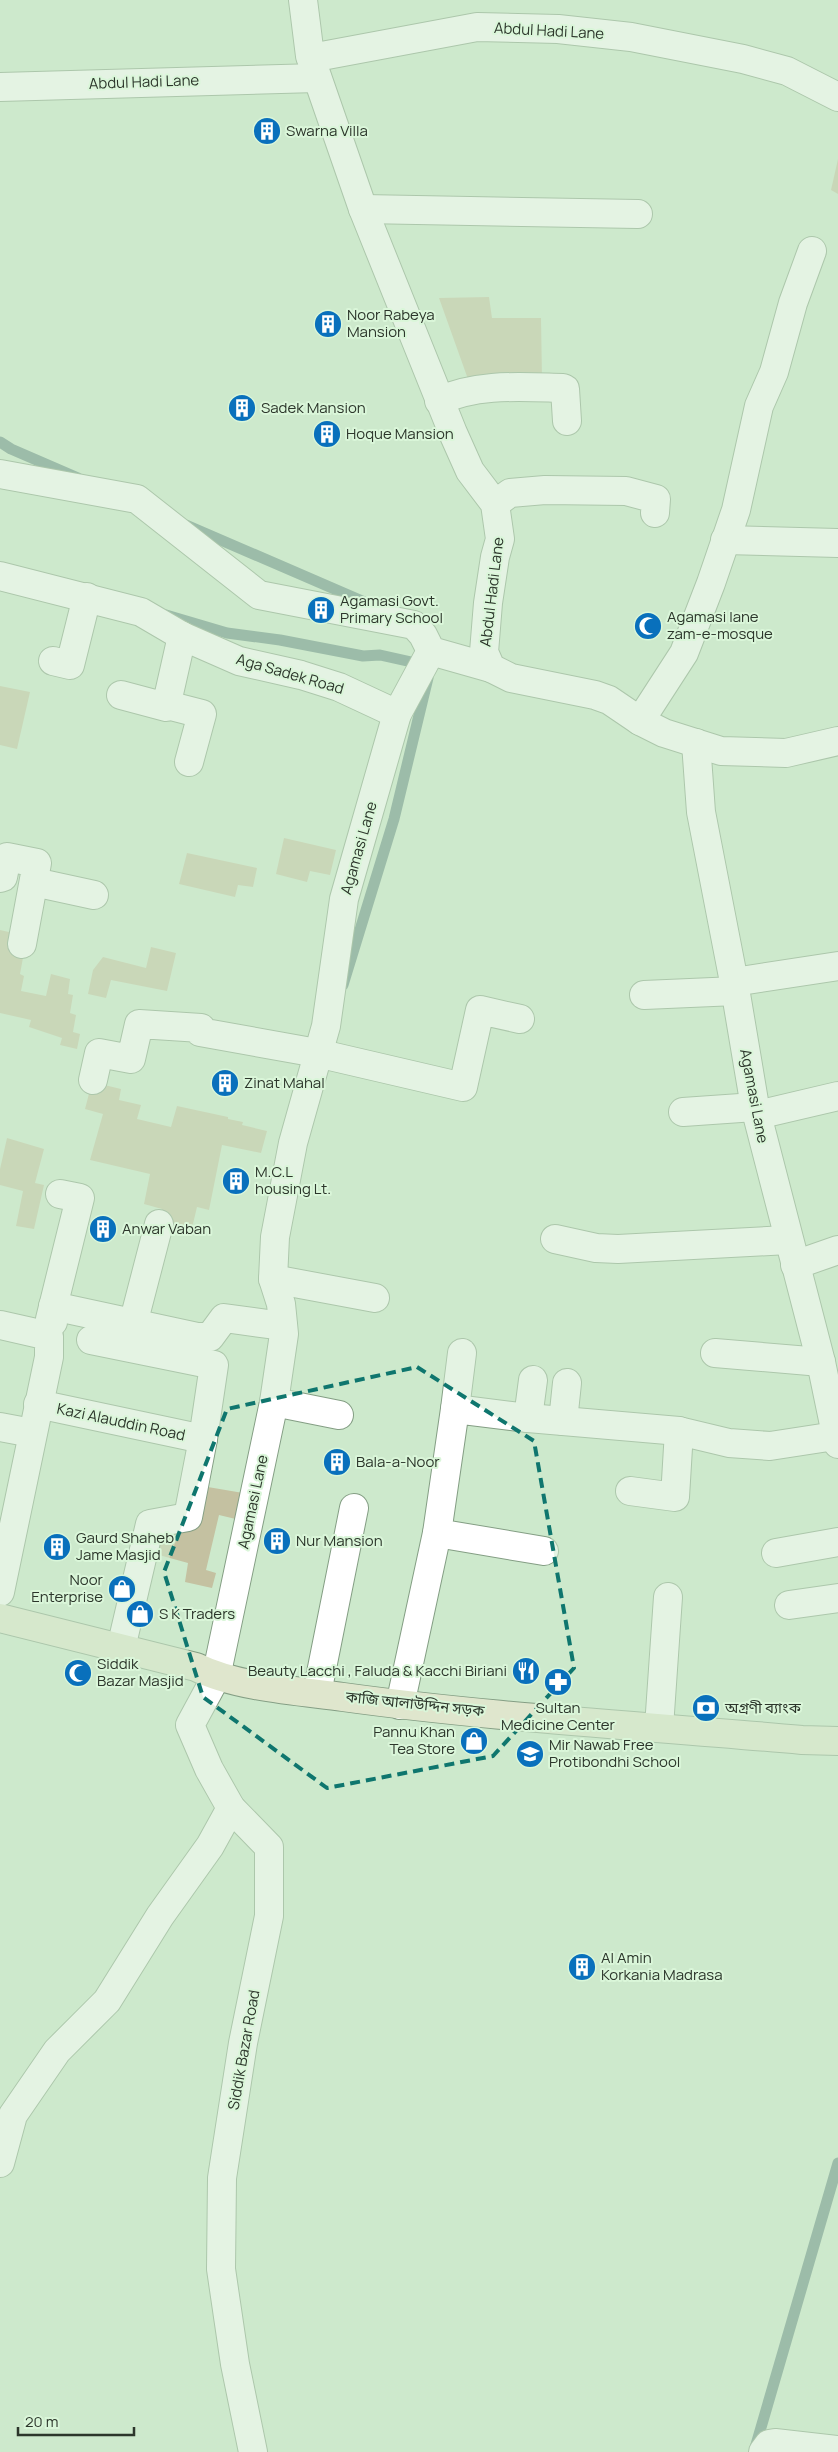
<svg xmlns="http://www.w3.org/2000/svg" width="838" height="2452" viewBox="0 0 838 2452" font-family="Manrope,'Noto Sans Bengali',sans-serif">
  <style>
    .green { fill: #c4c1a1 }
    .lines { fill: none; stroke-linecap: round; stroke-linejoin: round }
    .stream { stroke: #60867e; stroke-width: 11 }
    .street-casing { stroke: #849e84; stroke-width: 30 }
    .secondary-casing { stroke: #849e84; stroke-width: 30 }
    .street { stroke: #fff; stroke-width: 28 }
    .secondary { stroke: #dfe6cd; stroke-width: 28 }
    .marked { fill: none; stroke: #0f766e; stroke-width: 4; stroke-dasharray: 10 6; stroke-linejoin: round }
    .labels { text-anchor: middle; stroke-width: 4; stroke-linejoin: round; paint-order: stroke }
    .street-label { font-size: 15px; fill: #2c362b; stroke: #daf6d9 }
    .poi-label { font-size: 15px; fill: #2c362b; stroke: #daf6d9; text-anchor: start }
  </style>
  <rect width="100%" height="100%" fill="#cde9cc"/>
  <g class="green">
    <path d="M 838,159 L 838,194 L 831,190 Z"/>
    <path d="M 489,297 L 492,318 L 541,318 L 542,379 L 469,382 L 439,298 Z"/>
    <path d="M 0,686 L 30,692 L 17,749 L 0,745 Z"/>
    <path d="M 284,838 L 336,850 L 330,875 L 310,871 L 307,882 L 276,874 Z"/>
    <path d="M 187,853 L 257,868 L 253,887 L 238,885 L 235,897 L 179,884 Z"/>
    <path d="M 0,930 L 27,936 L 20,974 L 24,976 L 21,991 L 46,996 L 51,974 L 70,979 L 68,994 L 73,995 L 70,1013 L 76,1015 L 73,1032 L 80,1034 L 77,1049 L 60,1045 L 62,1038 L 29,1027 L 31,1020 L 0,1013 Z"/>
    <path d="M 151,947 L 176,953 L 167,991 L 111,980 L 106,998 L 88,994 L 93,970 L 103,957 L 146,968 Z"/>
    <path d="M 92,1082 L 121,1089 L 119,1100 L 141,1105 L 137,1119 L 171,1127 L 177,1106 L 228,1117 L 228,1119 L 243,1122 L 242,1125 L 267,1131 L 261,1153 L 222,1145 L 209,1210 L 197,1207 L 192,1228 L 159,1220 L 162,1209 L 144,1204 L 150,1174 L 90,1160 L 103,1114 L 85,1109 Z"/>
    <path d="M 7,1138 L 44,1149 L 35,1183 L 44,1185 L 34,1229 L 16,1226 L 23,1191 L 0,1185 L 0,1169 Z"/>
    <path d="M 196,1485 L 249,1494 L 244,1521 L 219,1515 L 206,1570 L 216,1573 L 212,1588 L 185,1582 L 188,1563 L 148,1552 L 153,1528 L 190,1519 Z"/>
  </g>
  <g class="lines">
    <g class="stream">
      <path d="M 0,442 L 11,449 L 78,478"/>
      <path d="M 186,525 L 376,607"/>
      <path d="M 166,615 L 227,633 L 280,640 L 363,656 L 380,655 L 425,665"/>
      <path d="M 343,985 L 394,819 L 428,678"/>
      <path d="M 755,2448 L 838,2163"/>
    </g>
    <defs>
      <g id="street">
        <path d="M 303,0 L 310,56 L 363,209 L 453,433 L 470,471 L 495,504 L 500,539 L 495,557 L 488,603 L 484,652 L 491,668 L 511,678 L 595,695 L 609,700 L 640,721 L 664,733 L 721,751 L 786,753 L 838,741"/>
        <path d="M 311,58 L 477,27 L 558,29 L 631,37 L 743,59 L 787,71 L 838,97"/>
        <path d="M 0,87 L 317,78"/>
        <path d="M 363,209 L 638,214"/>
        <path d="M 439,401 C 477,383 522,387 563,388 L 565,389 L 567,421"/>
        <path d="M 0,474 L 137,499 L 259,595 L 414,625 L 423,635 L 431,651 L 491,668"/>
        <path d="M 495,504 L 510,493 L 545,490 L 626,491 L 656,499 L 655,513"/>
        <path d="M 725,540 L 838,543"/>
        <path d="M 0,576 L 141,612 L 182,636 L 239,661 L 301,675 L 339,687 L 397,714"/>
        <path d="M 53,661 L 70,665 L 87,597"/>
        <path d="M 121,695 L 166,707 L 182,636"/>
        <path d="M 167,705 L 202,714 L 189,762"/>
        <path d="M 640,721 L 684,653 L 711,583 L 736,510 L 759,406 L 774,372 L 793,303 L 812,251"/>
        <path d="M 696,743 L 701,812 L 734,982 L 755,1107 L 821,1362 L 838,1444"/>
        <path d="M 0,878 L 3,877 L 7,857 L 37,863 L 22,944"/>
        <path d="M 34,882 L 94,895"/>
        <path d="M 734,982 L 838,966"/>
        <path d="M 644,995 L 736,991"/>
        <path d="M 93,1080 L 99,1053 L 131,1059 L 139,1024 L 201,1028 L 200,1032 L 317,1053 L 463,1087 L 480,1010 L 520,1019"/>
        <path d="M 683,1112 L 755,1107"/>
        <path d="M 757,1115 L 838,1096"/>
        <path d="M 555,1239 L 596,1248 L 618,1249 L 788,1240"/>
        <path d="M 795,1265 L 838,1250"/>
        <path d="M 273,1279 L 375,1298"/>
        <path d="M 53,1306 L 197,1337 L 210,1337 L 224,1318 L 283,1326"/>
        <path d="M 53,1322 L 50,1319 L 80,1198 L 60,1194"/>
        <path d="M 133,1324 L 159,1224"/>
        <path d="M 0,1325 L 49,1336 L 49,1357 L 0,1592"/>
        <path d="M 91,1340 L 214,1365 L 203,1439 L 188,1517 L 150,1524 L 121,1648"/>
        <path d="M 715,1353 L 821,1362"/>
        <path d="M 274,1402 L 339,1415"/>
        <path d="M 38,1404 L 203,1439"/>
        <path d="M 455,1409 L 462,1353"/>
        <path d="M 528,1418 L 679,1431 L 729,1443 L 770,1446 L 835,1436"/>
        <path d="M 563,1421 L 567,1383"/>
        <path d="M 0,1427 L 32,1433"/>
        <path d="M 630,1491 L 675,1497 L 679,1431"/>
        <path d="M 437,1533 L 544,1551"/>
        <path d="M 776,1553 L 838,1542"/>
        <path d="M 789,1605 L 838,1598"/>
        <path d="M 317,1693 L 354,1508"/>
        <path d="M 400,1705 L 437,1533 L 455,1409 L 528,1418 L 533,1380"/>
        <path d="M 659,1727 L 668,1597"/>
        <path d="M 0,2163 L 13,2115 L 57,2051 L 107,2001 L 160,1916 L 210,1846 L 231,1808"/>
        <path d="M 253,2452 L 235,2364 L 221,2269 L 222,2178 L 243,2043 L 269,1916 L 269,1847 L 231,1808 L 209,1769 L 190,1725 L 216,1677 L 274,1402 L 284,1334 L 281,1304 L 273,1279 L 275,1237 L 293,1143 L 326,1026 L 344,899 L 397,714 L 431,651"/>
        <path d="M 763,2452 L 769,2444 L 775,2443 L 838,2450"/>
      </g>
      <path id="secondary" d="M 0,1618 L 196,1667 C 236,1687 298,1691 343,1697 C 495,1718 649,1726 802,1740 L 838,1741"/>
    </defs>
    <use href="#street" class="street-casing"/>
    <use href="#secondary" class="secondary-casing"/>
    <use href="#street" class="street"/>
    <use href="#secondary" class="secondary"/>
  </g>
  <path d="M0 0H838V2452H0ZM 417,1367 L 534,1441 L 574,1668 L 493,1756 L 327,1788 L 203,1697 L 164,1572 L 227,1409 Z" fill="#cde9cc" fill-opacity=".55" fill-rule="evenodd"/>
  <path class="marked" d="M 417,1367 L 534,1441 L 574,1668 L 493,1756 L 327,1788 L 203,1697 L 164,1572 L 227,1409 Z"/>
  <defs>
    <symbol id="building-disc" viewBox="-11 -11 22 22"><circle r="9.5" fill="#0970bc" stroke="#daf6d9"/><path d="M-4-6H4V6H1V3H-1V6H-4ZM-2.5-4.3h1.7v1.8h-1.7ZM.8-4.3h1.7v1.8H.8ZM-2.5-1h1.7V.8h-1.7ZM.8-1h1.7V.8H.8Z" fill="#fff"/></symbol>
    <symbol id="mosque-disc" viewBox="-11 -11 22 22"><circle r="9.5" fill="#0970bc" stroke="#daf6d9"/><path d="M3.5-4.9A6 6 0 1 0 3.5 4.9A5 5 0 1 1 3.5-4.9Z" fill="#fff"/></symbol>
    <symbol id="shop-disc" viewBox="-11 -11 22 22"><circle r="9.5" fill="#0970bc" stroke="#daf6d9"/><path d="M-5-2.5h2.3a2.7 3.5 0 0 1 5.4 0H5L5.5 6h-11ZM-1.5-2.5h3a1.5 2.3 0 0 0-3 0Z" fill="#fff"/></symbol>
    <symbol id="restaurant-disc" viewBox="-11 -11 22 22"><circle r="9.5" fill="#0970bc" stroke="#daf6d9"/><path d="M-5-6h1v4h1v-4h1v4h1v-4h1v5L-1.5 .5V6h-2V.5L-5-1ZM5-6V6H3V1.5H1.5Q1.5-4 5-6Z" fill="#fff"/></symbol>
    <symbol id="pharmacy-disc" viewBox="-11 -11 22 22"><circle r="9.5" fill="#0970bc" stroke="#daf6d9"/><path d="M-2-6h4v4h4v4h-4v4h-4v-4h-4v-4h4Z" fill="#fff"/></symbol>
    <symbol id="bank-disc" viewBox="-11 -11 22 22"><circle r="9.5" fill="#0970bc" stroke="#daf6d9"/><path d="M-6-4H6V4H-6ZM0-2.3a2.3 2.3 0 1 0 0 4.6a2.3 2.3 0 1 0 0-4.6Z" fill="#fff"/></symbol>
    <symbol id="school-disc" viewBox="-11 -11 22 22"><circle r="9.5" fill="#0970bc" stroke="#daf6d9"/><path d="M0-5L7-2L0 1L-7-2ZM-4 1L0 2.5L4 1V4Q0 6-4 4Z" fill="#fff"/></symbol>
  </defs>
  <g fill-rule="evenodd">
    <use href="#building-disc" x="251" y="115" width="32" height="32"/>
    <use href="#building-disc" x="312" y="308" width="32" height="32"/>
    <use href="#building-disc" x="226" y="392" width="32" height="32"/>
    <use href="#building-disc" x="311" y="418" width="32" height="32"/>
    <use href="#building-disc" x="305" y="594" width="32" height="32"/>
    <use href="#mosque-disc" x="632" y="610" width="32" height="32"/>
    <use href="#building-disc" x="209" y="1067" width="32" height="32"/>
    <use href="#building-disc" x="220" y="1165" width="32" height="32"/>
    <use href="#building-disc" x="87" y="1213" width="32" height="32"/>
    <use href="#building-disc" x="321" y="1446" width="32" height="32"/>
    <use href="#building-disc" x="261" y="1525" width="32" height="32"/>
    <use href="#building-disc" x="41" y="1531" width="32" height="32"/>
    <use href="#shop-disc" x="106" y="1573" width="32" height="32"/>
    <use href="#shop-disc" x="124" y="1598" width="32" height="32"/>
    <use href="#restaurant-disc" x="510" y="1655" width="32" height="32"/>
    <use href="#mosque-disc" x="62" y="1657" width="32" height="32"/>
    <use href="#pharmacy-disc" x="542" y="1666" width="32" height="32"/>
    <use href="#bank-disc" x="690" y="1692" width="32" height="32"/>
    <use href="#shop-disc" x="458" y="1725" width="32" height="32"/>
    <use href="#school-disc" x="514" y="1738" width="32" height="32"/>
    <use href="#building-disc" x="566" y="1951" width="32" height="32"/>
  </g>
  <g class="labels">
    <g class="street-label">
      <text transform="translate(549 31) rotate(3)" y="5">Abdul Hadi Lane</text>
      <text transform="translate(144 82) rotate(-2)" y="5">Abdul Hadi Lane</text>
      <text transform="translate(492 592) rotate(-83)" y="5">Abdul Hadi Lane</text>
      <text transform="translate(290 674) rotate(16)" y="5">Aga Sadek Road</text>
      <text transform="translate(359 848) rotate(-74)" y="5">Agamasi Lane</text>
      <text transform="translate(754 1096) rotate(79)" y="5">Agamasi Lane</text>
      <text transform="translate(121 1422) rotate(12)" y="5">Kazi Alauddin Road</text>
      <text transform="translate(253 1502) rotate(-78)" y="5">Agamasi Lane</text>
      <text transform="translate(415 1704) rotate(6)" y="5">কাজি আলাউদ্দিন সড়ক</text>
      <text transform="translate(244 2050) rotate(-80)" y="5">Siddik Bazar Road</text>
    </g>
    <g class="poi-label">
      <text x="286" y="136">Swarna Villa</text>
      <text x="347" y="320">Noor Rabeya<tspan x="347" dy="17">Mansion</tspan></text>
      <text x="261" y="413">Sadek Mansion</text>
      <text x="346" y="439">Hoque Mansion</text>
      <text x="340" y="606">Agamasi Govt.<tspan x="340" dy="17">Primary School</tspan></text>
      <text x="667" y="622">Agamasi lane<tspan x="667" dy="17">zam-e-mosque</tspan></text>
      <text x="244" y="1088">Zinat Mahal</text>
      <text x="255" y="1177">M.C.L<tspan x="255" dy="17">housing Lt.</tspan></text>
      <text x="122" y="1234">Anwar Vaban</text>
      <text x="356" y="1467">Bala-a-Noor</text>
      <text x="76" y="1543">Gaurd Shaheb<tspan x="76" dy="17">Jame Masjid</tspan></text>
      <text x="296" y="1546">Nur Mansion</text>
      <text x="103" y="1585" text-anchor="end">Noor<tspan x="103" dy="17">Enterprise</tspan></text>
      <text x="159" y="1619">S K Traders</text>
      <text x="97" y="1669">Siddik<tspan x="97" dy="17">Bazar Masjid</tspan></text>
      <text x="507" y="1676" text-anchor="end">Beauty Lacchi , Faluda &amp; Kacchi Biriani</text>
      <text x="558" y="1713" text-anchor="middle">Sultan<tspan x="558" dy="17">Medicine Center</tspan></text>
      <text x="725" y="1713">অগ্রণী ব্যাংক</text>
      <text x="455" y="1737" text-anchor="end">Pannu Khan<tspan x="455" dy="17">Tea Store</tspan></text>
      <text x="549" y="1750">Mir Nawab Free<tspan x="549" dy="17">Protibondhi School</tspan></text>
      <text x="601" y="1963">Al Amin<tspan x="601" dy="17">Korkania Madrasa</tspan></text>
    </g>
  </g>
  <path d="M18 2427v8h116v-8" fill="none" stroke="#2c362b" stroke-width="2.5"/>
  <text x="25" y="2427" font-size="15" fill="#2c362b" stroke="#daf6d9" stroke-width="4" paint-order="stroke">20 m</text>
</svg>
